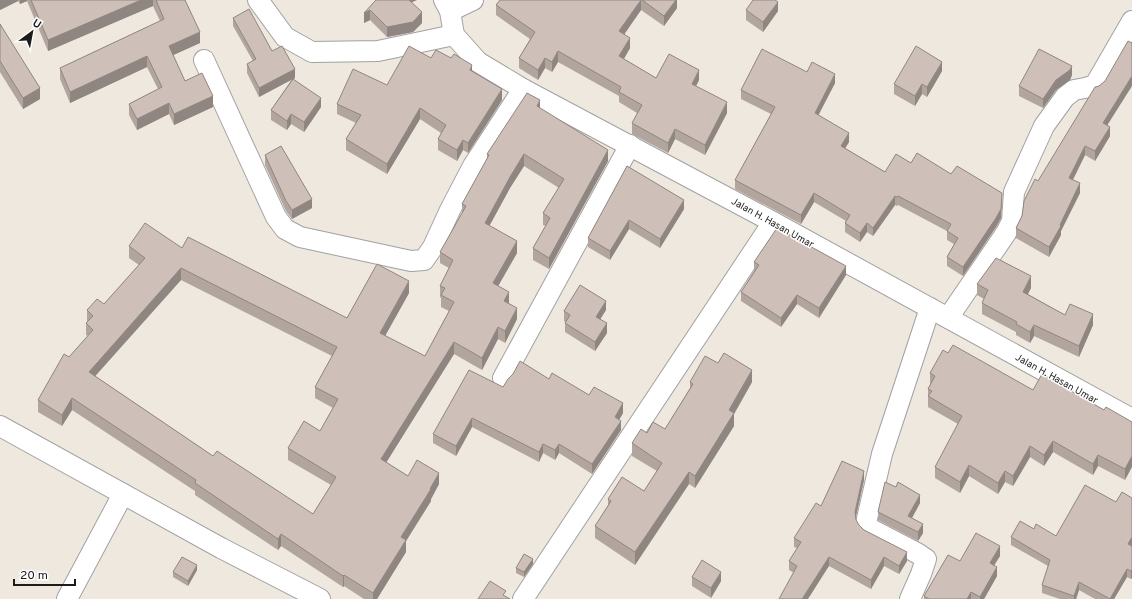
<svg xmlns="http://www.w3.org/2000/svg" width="1132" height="599" viewBox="0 0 1132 599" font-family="Overpass,sans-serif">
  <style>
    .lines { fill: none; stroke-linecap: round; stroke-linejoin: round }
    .minor-casing { stroke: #a2a2a2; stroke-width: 22 }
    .minor { stroke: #fff; stroke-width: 20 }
    .wall { fill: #b1a59e; fill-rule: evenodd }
    .shaded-wall { fill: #908681 }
    .building { fill: #cec0b8; stroke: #908681; fill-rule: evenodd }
    .labels { text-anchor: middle; stroke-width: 3; stroke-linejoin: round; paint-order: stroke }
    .street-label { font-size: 10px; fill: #1b1b1b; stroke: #fff }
  </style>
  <rect width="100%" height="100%" fill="#eee8df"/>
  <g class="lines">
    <defs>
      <g id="minor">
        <path d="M 258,0 L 285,37 L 312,52 L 378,51 L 454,35"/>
        <path d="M 444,0 L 450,11 L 454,35 L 478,62 L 523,89 L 773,222 L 1132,419"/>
        <path d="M 450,11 L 473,0"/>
        <path d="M 204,60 L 276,217 L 285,229 L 300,237 L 411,261 L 424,260 L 433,247 L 450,210 L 473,166 L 523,89"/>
        <path d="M 948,318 L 1006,233 L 1012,221 L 1014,192 L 1044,126 L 1065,97 L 1074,90 L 1085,88 L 1095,85 L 1132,21"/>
        <path d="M 503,378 L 630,145"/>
        <path d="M 0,426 L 221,548 L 320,599"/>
        <path d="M 67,599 L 123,494"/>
        <path d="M 523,599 L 773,222"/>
        <path d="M 910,599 L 921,574 L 926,559 L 917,553 L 869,528 L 866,523 L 882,454 L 930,308"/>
      </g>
    </defs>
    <use href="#minor" class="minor-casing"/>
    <use href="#minor" class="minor"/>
  </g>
  <g class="wall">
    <path d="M 0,0 L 185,0 L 200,43 L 173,55 L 185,81 L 213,107 L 174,125 L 169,114 L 137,130 L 129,115 L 129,104 L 158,89 L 147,67 L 70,103 L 60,79 L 60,68 L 160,21 L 153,6 L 48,51 L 27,1 L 20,4 L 18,1 L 0,10 Z"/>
    <path d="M 376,0 L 417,0 L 411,2 L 422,23 L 413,32 L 387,37 L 370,20 L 364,23 L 364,13 Z"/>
    <path d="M 500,0 L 677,0 L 677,8 L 664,26 L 641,10 L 624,34 L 630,48 L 624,59 L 656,78 L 699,80 L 696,86 L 727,113 L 705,155 L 675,139 L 668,153 L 632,134 L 632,123 L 637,113 L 619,102 L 619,96 L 558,62 L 552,72 L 545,68 L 538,80 L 519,68 L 519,58 L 530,39 L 496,15 L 496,5 Z"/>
    <path d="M 746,10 L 778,11 L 763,32 L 746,20 Z"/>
    <path d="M 233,18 L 272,51 L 295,78 L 293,79 L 321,107 L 304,132 L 291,124 L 287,130 L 271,120 L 271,110 L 292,79 L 259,97 L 247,73 L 247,64 L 253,61 L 233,26 Z"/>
    <path d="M 0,24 L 40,99 L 23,109 L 0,72 Z"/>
    <path d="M 431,58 L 472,71 L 502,100 L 468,153 L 463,150 L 457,161 L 438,150 L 438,139 L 441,133 L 420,119 L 387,174 L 346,150 L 346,139 L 356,123 L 337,114 L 337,104 L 387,85 Z"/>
    <path d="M 942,71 L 927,97 L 922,94 L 915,106 L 894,94 L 894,84 Z"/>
    <path d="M 807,72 L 835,83 L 818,115 L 849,142 L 845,148 L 885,172 L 911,163 L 951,174 L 1002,202 L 1001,218 L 996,227 L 963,276 L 947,266 L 947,257 L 954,244 L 947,240 L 947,231 L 898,205 L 897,206 L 895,205 L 873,236 L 867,232 L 860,242 L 845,232 L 845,223 L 846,221 L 814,202 L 801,224 L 735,189 L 735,180 L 771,114 L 741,99 L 741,90 Z"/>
    <path d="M 1072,75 L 1070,80 L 1056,90 L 1043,108 L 1019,96 L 1019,86 Z"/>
    <path d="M 540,108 L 608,161 L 549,269 L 533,260 L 533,248 L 546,226 L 543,225 L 543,213 L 559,188 L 524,166 L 510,188 L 489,226 L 517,253 L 498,286 L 509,303 L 517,319 L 505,343 L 498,339 L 482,370 L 454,354 L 386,462 L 408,476 L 439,484 L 431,499 L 431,501 L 406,541 L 406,552 L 377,599 L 364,599 L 344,586 L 343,587 L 281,546 L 278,550 L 195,495 L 195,491 L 72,410 L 62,426 L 38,412 L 38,400 L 69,357 L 88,336 L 86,335 L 86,323 L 87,322 L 87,310 L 104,304 L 139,265 L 129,258 L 129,246 L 182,248 L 347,318 L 409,293 L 385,336 L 425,356 L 449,311 L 441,307 L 441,298 L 440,297 L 440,286 L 449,268 L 440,263 L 440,252 L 462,214 L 462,204 L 487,159 L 487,154 ZM 181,280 L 332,356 L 315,387 L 315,398 L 333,408 L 320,431 L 288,448 L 288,460 L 331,485 L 313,514 L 213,456 L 95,376 Z"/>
    <path d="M 1108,125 L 1110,136 L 1095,161 L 1085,155 L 1073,180 L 1080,193 L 1061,231 L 1061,235 L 1049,257 L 1016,238 L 1016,228 L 1038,181 Z"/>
    <path d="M 265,155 L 312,208 L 292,219 L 286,211 L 265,165 Z"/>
    <path d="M 627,166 L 684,209 L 660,248 L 629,229 L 610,260 L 588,247 L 588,238 Z"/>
    <path d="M 754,262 L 846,275 L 819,318 L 797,304 L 781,327 L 741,301 L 741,292 L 754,271 Z"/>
    <path d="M 977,284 L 1031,288 L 1028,294 L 1065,315 L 1093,325 L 1079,357 L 1034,336 L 1030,343 L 1016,335 L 1016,332 L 982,314 L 982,303 L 984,299 L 977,295 Z"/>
    <path d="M 606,310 L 600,319 L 607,333 L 595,351 L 565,332 L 565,323 L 566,322 L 564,321 L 564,311 Z"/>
    <path d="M 948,353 L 1033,390 L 1104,410 L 1132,422 L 1125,480 L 1098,466 L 1093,475 L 1053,452 L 1044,466 L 1030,457 L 1013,486 L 1005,482 L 998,494 L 969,476 L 960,493 L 935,478 L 935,467 L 958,424 L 928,407 L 928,389 L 930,385 L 930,373 Z"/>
    <path d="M 549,379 L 589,395 L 623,413 L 619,420 L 621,430 L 592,474 L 559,453 L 555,460 L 543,453 L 539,462 L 472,427 L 456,456 L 433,443 L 433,434 L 503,387 Z"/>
    <path d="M 690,382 L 752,382 L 734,414 L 734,426 L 695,488 L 689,484 L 635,565 L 595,538 L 595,526 L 608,506 L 608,499 L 644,491 L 657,471 L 632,456 L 632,443 L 647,433 L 665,429 L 690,388 Z"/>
    <path d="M 864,480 L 856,517 L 856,520 L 859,525 L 864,530 L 907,561 L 899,574 L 884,566 L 871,589 L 829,566 L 794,573 L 789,570 L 789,561 L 797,548 L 794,547 L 794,538 L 821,506 Z"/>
    <path d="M 1132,498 L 1132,578 L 1131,579 L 1127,577 L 1114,599 L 1095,599 L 1079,590 L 1076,599 L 1060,599 L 1042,593 L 1042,585 L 1048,566 L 1011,545 L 1011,537 L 1034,529 L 1056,536 L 1116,502 Z"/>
    <path d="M 920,503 L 912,518 L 923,533 L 918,541 L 878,520 L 878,512 Z"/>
    <path d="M 1000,556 L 994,565 L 997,576 L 984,599 L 924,599 L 924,596 L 960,561 Z"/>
    <path d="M 533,564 L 524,577 L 516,573 L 516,568 Z"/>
    <path d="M 197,570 L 188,586 L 173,577 L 173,572 Z"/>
    <path d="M 692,577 L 721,581 L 711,598 L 692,586 Z"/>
  </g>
  <g class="shaded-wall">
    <path d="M 0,0 L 18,0 L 18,1 L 0,10 Z"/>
    <path d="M 20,0 L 27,0 L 27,1 L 20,4 Z"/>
    <path d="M 141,0 L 153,0 L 153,6 L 48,51 L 48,40 Z"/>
    <path d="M 404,0 L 417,0 L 404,6 Z"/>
    <path d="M 641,0 L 641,10 L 619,42 L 619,31 Z"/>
    <path d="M 676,0 L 677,0 L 677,8 L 664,26 L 664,16 Z"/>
    <path d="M 778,2 L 778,11 L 763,32 L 763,22 Z"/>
    <path d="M 370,10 L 370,20 L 364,23 L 364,13 Z"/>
    <path d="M 422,12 L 422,23 L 413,32 L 387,37 L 387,27 Z"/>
    <path d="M 200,32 L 200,43 L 169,57 L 169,46 Z"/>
    <path d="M 630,38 L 630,48 L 619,67 L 619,56 Z"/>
    <path d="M 558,51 L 558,62 L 552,72 L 552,62 Z"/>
    <path d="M 147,56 L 147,67 L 70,103 L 70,92 Z"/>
    <path d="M 545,58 L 545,68 L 538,80 L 538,70 Z"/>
    <path d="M 942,62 L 942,71 L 927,97 L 927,87 Z"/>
    <path d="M 472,65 L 472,76 L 470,70 Z"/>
    <path d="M 1072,66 L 1072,75 L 1070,80 L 1056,90 L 1043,108 L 1043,99 L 1056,80 Z"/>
    <path d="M 295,69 L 295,78 L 259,97 L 259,88 Z"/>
    <path d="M 699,70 L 699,80 L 692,94 L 692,84 Z"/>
    <path d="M 835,74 L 835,83 L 815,122 L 815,113 Z"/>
    <path d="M 1132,76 L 1132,86 L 1103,132 L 1103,123 Z"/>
    <path d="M 922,84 L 922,94 L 915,106 L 915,96 Z"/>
    <path d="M 40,88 L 40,99 L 23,109 L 23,98 Z"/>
    <path d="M 502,89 L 502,100 L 468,153 L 468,143 Z"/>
    <path d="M 213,96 L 213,107 L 174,125 L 174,114 Z"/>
    <path d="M 321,98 L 321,107 L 304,132 L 304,122 Z"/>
    <path d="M 540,100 L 540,111 L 537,106 Z"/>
    <path d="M 727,102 L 727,113 L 705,155 L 705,145 Z"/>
    <path d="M 169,103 L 169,114 L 137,130 L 137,119 Z"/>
    <path d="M 420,108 L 420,119 L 387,174 L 387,164 Z"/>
    <path d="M 291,114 L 291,124 L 287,130 L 287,121 Z"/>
    <path d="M 1110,127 L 1110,136 L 1095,161 L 1095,151 Z"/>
    <path d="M 675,129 L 675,139 L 668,153 L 668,143 Z"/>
    <path d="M 849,133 L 849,142 L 841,155 L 841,146 Z"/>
    <path d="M 463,140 L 463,150 L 457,161 L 457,150 Z"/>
    <path d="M 1085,146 L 1085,155 L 1069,187 L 1069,178 Z"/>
    <path d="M 608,150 L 608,161 L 549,269 L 549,258 Z"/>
    <path d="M 524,154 L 524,166 L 510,188 L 485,234 L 485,223 L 510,177 Z"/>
    <path d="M 1080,183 L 1080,193 L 1061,231 L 1061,235 L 1049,257 L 1049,247 Z"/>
    <path d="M 814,193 L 814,202 L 801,224 L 801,215 Z"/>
    <path d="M 1002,193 L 1001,218 L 996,227 L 963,276 L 963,267 Z"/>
    <path d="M 895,196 L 895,205 L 873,236 L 873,228 Z"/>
    <path d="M 312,199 L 312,208 L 292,219 L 292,210 Z"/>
    <path d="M 684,200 L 684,209 L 660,248 L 660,239 Z"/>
    <path d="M 629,220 L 629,229 L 610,260 L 610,251 Z"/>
    <path d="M 867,223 L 867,232 L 860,242 L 860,233 Z"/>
    <path d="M 517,241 L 517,253 L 493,295 L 493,283 Z"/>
    <path d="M 846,266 L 846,275 L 819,318 L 819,308 Z"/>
    <path d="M 181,268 L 181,280 L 89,383 L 89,372 Z"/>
    <path d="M 1031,276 L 1031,288 L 1023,303 L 1023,292 Z"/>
    <path d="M 409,281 L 409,293 L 380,345 L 380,333 Z"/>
    <path d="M 509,292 L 509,303 L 504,301 Z"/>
    <path d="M 797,295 L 797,304 L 781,327 L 781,318 Z"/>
    <path d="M 606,301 L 606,310 L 596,326 L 596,317 Z"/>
    <path d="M 517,308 L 517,319 L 505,343 L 505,331 Z"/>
    <path d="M 1093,314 L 1093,325 L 1079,357 L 1079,346 Z"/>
    <path d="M 607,323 L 607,333 L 595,351 L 595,342 Z"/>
    <path d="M 1034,325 L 1034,336 L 1030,343 L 1030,332 Z"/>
    <path d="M 498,327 L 498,339 L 482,370 L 482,358 Z"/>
    <path d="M 454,342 L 454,354 L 381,471 L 381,459 Z"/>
    <path d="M 752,370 L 752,382 L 734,414 L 734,426 L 695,488 L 695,476 L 729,410 Z"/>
    <path d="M 72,398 L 72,410 L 62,426 L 62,415 Z"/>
    <path d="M 623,403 L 623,413 L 615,427 L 615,417 Z"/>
    <path d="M 472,418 L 472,427 L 456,456 L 456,446 Z"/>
    <path d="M 621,421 L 621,430 L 592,474 L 592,464 Z"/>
    <path d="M 1053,441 L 1053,452 L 1044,466 L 1044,455 Z"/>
    <path d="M 543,444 L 543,453 L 539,462 L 539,452 Z"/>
    <path d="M 559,444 L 559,453 L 555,460 L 555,450 Z"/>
    <path d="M 1030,446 L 1030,457 L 1013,486 L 1013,476 Z"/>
    <path d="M 1098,455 L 1098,466 L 1093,475 L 1093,464 Z"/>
    <path d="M 1132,456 L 1132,467 L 1125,480 L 1125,469 Z"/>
    <path d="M 969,465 L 969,476 L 960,493 L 960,482 Z"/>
    <path d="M 864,471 L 864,480 L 855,520 L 855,512 Z"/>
    <path d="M 1005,471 L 1005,482 L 998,494 L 998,483 Z"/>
    <path d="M 689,472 L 689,484 L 635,565 L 635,552 Z"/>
    <path d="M 439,473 L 439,484 L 431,499 L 431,501 L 406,541 L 406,552 L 377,599 L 373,599 L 373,593 L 401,537 Z"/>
    <path d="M 920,495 L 920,503 L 908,525 L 908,516 Z"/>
    <path d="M 923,524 L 923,533 L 918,541 L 918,532 Z"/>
    <path d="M 281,534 L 281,546 L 278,550 L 278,539 Z"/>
    <path d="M 1132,537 L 1132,545 L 1128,552 L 1128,544 Z"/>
    <path d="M 1000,546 L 1000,556 L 990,572 L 990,563 Z"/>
    <path d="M 907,552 L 907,561 L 899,574 L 899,566 Z"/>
    <path d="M 829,557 L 829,566 L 808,599 L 802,599 Z"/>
    <path d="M 884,557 L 884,566 L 871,589 L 871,580 Z"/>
    <path d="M 533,559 L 533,564 L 524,577 L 524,572 Z"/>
    <path d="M 197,565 L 197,570 L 188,586 L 188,581 Z"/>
    <path d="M 997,567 L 997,576 L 984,599 L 980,599 L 980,597 Z"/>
    <path d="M 1127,569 L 1127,577 L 1114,599 L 1110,599 Z"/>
    <path d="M 1132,570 L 1132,578 L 1131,579 L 1131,571 Z"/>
    <path d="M 721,572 L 721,581 L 711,598 L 711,588 Z"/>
    <path d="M 344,575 L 344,586 L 343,587 L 343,576 Z"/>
    <path d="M 1079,582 L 1079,590 L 1076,599 L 1074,599 L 1074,596 Z"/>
    <path d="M 971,592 L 971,599 L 967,599 Z"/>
  </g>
  <g class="building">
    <path d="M 31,0 L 141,0 L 48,40 Z"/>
    <path d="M 156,0 L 185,0 L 200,32 L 169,46 L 185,81 L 202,73 L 213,96 L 174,114 L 169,103 L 137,119 L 129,104 L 162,87 L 147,56 L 70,92 L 60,68 L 164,19 Z"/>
    <path d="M 376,0 L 409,0 L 422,12 L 413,22 L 387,27 L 370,10 L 364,13 Z"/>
    <path d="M 500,0 L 641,0 L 619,31 L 630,38 L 619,56 L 656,78 L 669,54 L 699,70 L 692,84 L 727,102 L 705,145 L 675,129 L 668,143 L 632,123 L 642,105 L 619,92 L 621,87 L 558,51 L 552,62 L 545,58 L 538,70 L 519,58 L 535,32 L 496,5 Z"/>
    <path d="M 642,0 L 676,0 L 664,16 Z"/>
    <path d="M 753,0 L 775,0 L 778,2 L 763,22 L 746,10 Z"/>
    <path d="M 249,9 L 272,51 L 282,46 L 295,69 L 259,88 L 247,64 L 256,59 L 233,18 Z"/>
    <path d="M 0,24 L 40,88 L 23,98 L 0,61 Z"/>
    <path d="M 1128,41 L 1132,43 L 1132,76 L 1103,123 L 1110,127 L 1095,151 L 1085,146 L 1069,178 L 1080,183 L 1060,225 L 1061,226 L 1049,247 L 1016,228 L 1022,216 L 1024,201 L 1035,179 L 1038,181 L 1095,87 L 1099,86 L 1105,81 Z"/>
    <path d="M 409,46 L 431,58 L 436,50 L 451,58 L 454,54 L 472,65 L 470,70 L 502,89 L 468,143 L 463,140 L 457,150 L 438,139 L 446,125 L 420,108 L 387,164 L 346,139 L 361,115 L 337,104 L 353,69 L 387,85 Z"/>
    <path d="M 916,46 L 942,62 L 927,87 L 922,84 L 915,96 L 894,84 Z"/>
    <path d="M 762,49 L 807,72 L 812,62 L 835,74 L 815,113 L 849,133 L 841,146 L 885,172 L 896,154 L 911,163 L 917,153 L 951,174 L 957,166 L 1002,193 L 1001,209 L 996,218 L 963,267 L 947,257 L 958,238 L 947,231 L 951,224 L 898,196 L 897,197 L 895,196 L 873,228 L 867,223 L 860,233 L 845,223 L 850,215 L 814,193 L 801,215 L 735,180 L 775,107 L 741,90 Z"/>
    <path d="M 1039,49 L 1072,66 L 1070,70 L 1056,80 L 1043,99 L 1019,86 Z"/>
    <path d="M 293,79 L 321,98 L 304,122 L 291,114 L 287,121 L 271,110 Z"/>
    <path d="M 527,93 L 540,100 L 537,106 L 608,150 L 549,258 L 533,248 L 550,218 L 543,213 L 564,179 L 524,154 L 510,177 L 485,223 L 517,241 L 493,283 L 509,292 L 504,301 L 517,308 L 505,331 L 498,327 L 482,358 L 454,342 L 381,459 L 408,476 L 417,460 L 439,473 L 430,489 L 431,489 L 401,537 L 406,540 L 373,593 L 344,575 L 343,576 L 281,534 L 278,539 L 195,483 L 196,480 L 72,398 L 62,415 L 38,400 L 64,354 L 69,357 L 93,330 L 86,323 L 93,316 L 87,310 L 97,299 L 104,304 L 145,258 L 129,246 L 145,223 L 182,248 L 188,237 L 347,318 L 377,264 L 409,281 L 380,333 L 425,356 L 454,302 L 441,295 L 445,288 L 440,286 L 453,260 L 440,252 L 466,206 L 462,204 L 489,155 L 487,154 ZM 181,268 L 337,347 L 315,387 L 338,399 L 320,431 L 304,421 L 288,448 L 336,477 L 313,514 L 217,451 L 213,456 L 89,372 Z"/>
    <path d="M 281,146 L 312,199 L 292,210 L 286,201 L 265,155 Z"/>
    <path d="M 627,166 L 684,200 L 660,239 L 629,220 L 610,251 L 588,238 Z"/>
    <path d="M 777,228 L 846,266 L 819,308 L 797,295 L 781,318 L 741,292 L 759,265 L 754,262 Z"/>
    <path d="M 996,258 L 1031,276 L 1023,292 L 1065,315 L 1070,304 L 1093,314 L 1079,346 L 1034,325 L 1030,332 L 1016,324 L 1017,322 L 982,303 L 988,290 L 977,284 Z"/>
    <path d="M 580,285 L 606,301 L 596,317 L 607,323 L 595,342 L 565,323 L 570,315 L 564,311 Z"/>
    <path d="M 953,345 L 1033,390 L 1042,374 L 1104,410 L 1106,407 L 1132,422 L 1132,456 L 1125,469 L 1098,455 L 1093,464 L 1053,441 L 1044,455 L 1030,446 L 1013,476 L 1005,471 L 998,483 L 969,465 L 960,482 L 935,467 L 962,416 L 928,396 L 932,391 L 928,389 L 935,376 L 930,373 L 943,350 L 948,353 Z"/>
    <path d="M 724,353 L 752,370 L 729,410 L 734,413 L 695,476 L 689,472 L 635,552 L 595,526 L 611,501 L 608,499 L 622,477 L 644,491 L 662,463 L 632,443 L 641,429 L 647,433 L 653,422 L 665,429 L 693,384 L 690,382 L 705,356 L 718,363 Z"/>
    <path d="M 520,361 L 549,379 L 552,373 L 589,395 L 594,387 L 623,403 L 615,417 L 621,421 L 592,464 L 559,444 L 555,450 L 543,444 L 539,452 L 472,418 L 456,446 L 433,434 L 469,370 L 503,387 L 508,379 L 513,374 Z"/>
    <path d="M 842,461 L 864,471 L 855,512 L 856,520 L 859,525 L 864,530 L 907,552 L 899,566 L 884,557 L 871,580 L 829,557 L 802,599 L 779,599 L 797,566 L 789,561 L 801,542 L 794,538 L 816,503 L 821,506 Z"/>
    <path d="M 885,482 L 896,487 L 898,482 L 920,495 L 908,516 L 923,524 L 918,532 L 878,512 Z"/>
    <path d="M 1085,485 L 1116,502 L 1122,492 L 1132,498 L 1132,537 L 1128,544 L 1132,546 L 1132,570 L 1131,571 L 1127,569 L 1110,599 L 1079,582 L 1074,596 L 1042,585 L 1050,560 L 1011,537 L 1020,521 L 1034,529 L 1036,524 L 1056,536 Z"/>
    <path d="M 976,533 L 1000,546 L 990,563 L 997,567 L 980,597 L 971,592 L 967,599 L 929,599 L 924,596 L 948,555 L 960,561 Z"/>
    <path d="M 524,554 L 533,559 L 524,572 L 516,568 Z"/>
    <path d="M 182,557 L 197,565 L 188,581 L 173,572 Z"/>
    <path d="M 702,560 L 721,572 L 711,588 L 692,577 Z"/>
    <path d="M 490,581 L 506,591 L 503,595 L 510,599 L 478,599 Z"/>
  </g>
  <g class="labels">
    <g class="street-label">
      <text transform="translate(773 222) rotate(29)" y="4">Jalan H. Hasan Umar</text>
      <text transform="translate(1057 378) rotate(29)" y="4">Jalan H. Hasan Umar</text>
    </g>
  </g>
  <g transform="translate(32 32) rotate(32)" stroke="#ffffff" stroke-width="3" paint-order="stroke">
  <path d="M0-3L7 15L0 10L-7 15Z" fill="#1b1b1b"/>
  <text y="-6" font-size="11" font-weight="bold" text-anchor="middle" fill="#1b1b1b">U</text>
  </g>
  <path d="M14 579v6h61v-6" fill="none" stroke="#1b1b1b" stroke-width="2"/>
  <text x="20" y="579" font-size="12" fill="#1b1b1b" stroke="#ffffff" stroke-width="3" paint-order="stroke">20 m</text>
</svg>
